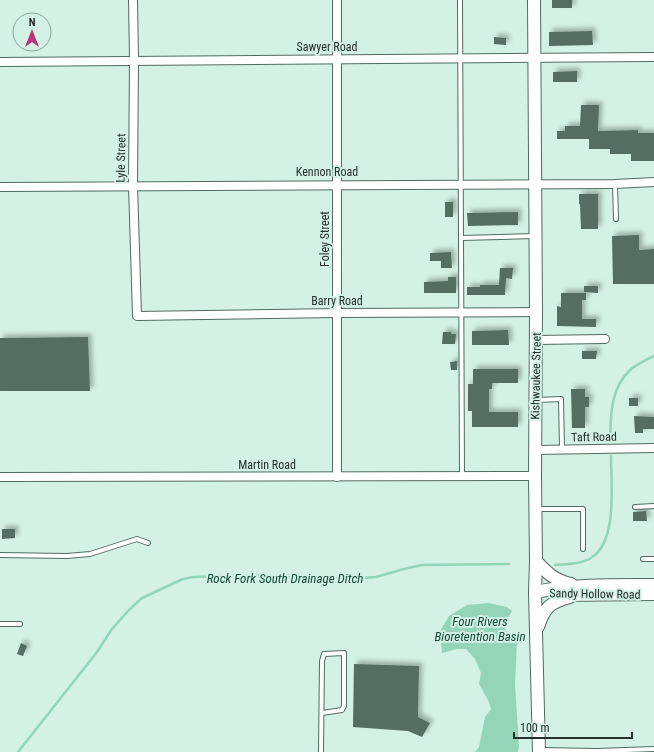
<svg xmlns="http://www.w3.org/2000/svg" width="654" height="752" viewBox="0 0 654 752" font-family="'Roboto Condensed',sans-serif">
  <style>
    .water { fill: #94d5b9 }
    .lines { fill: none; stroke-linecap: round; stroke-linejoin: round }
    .stream { stroke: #94d5b9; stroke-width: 2.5 }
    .building { fill: #546e62; filter: url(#shadow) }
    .lane-casing { stroke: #516b60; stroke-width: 6 }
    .street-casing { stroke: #516b60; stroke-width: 10 }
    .secondary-casing { stroke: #516b60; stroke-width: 14 }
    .lane { stroke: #fff; stroke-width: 4 }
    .street { stroke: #fff; stroke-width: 8 }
    .secondary { stroke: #fff; stroke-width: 12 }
    .labels { text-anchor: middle; stroke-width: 4; stroke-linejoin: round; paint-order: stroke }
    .street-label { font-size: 12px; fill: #24302b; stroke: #d3f1e4 }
    .water-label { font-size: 13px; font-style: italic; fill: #154a37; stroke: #d3f1e4 }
  </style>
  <defs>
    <filter id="shadow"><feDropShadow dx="3.5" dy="-3.5" stdDeviation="2" flood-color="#0004"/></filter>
  </defs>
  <rect width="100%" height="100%" fill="#d3f1e4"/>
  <path class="water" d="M 488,603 L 507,607 L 512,611 L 506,621 L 505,630 L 512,635 L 517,642 L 515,684 L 519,747 L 518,752 L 475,752 L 479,747 L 485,717 L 491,709 L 488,700 L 479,684 L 481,673 L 475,659 L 466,649 L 457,649 L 442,653 L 440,631 L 449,616 L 467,605 Z"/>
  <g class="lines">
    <g class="stream">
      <path d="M 610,440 C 611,415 610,389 630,370 C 637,364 646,360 654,356"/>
      <path d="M 555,565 C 567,564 581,564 591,558 C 618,542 611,483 611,456"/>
      <path d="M 18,752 L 97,652 L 112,629 L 129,610 L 142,598 L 183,579 L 193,577 L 255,575 L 305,578 L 363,578 L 376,577 L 404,569 L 422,565 L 509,564"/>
    </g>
  </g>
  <g class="building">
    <rect x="552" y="0" width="20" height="8"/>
    <path d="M 592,31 L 593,45 L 549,46 L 549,32 Z"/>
    <path d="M 494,37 L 506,38 L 506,45 L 494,44 Z"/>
    <path d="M 577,71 L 577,82 L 553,82 L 553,72 Z"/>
    <path d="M 581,105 L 599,105 L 598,131 L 638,130 L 638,133 L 654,133 L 654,161 L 631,161 L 631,154 L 610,154 L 610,149 L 589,149 L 589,139 L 557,139 L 557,131 L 565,131 L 565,126 L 580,126 Z"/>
    <path d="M 579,194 L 598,194 L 598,229 L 581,229 L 580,204 L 579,204 Z"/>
    <rect x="445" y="202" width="8" height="15"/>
    <path d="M 518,212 L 518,225 L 468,226 L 467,213 Z"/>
    <path d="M 639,235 L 639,250 L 654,249 L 654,284 L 613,284 L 612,236 Z"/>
    <path d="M 451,252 L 452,268 L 441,268 L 441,261 L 430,261 L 430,253 Z"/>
    <path d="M 500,268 L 513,268 L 512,279 L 506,278 L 505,295 L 467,295 L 467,287 L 480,287 L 480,285 L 499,285 Z"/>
    <path d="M 448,277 L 456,277 L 456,293 L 424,293 L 424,282 L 448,281 Z"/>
    <path d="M 584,286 L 598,286 L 598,293 L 584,292 Z"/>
    <path d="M 561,293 L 586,293 L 586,300 L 582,300 L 582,319 L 596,319 L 596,327 L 557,326 L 557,306 L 561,307 Z"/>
    <path d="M 508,330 L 509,345 L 472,345 L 472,331 Z"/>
    <path d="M 443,332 L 451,332 L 451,334 L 456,334 L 455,344 L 442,344 Z"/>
    <path d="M 88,337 L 90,391 L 0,391 L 0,338 Z"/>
    <path d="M 582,351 L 597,351 L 596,359 L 582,359 Z"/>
    <path d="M 457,361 L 457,370 L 451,370 L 450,362 Z"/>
    <path d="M 473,369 L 518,369 L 518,383 L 492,383 L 492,389 L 489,389 L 489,412 L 518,412 L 518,427 L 472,427 L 472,411 L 468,411 L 468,384 L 473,384 Z"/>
    <path d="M 571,389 L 585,389 L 585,397 L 589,397 L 589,407 L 585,407 L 585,428 L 572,428 Z"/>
    <rect x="629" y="398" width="9" height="8"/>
    <path d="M 634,416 L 654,417 L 654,429 L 643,429 L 643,433 L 635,433 Z"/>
    <path d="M 646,511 L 647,521 L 633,521 L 633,512 Z"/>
    <path d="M 2,529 L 15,529 L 15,538 L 2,539 Z"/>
    <path d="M 21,643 L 27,646 L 23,656 L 17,654 Z"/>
    <path d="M 354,664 L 419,666 L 418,717 L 430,723 L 422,737 L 408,731 L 353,727 Z"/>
  </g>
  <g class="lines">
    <defs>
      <g id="lane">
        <path d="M 460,0 L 462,476"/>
        <path d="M 615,184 L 616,219"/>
        <path d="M 461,238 L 534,236"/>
        <path d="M 536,400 L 561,399 L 562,449"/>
        <path d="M 635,507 L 654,506"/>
        <path d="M 538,509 L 583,509 L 583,549"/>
        <path d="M 0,555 L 67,556 L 90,554 L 137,539 L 148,543"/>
        <path d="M 643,559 L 654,559"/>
        <path d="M 0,624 L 20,624"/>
        <path d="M 541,750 L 597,751 L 597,752"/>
        <path d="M 597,751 L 654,749"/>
        <path d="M 321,752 L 322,661 L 324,654 L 344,653 L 344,706 L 342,710 L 322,713"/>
      </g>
      <g id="street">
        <path d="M 133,0 L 134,60 L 133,185 L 137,316 L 337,313 L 536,312"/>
        <path d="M 337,0 L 337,477"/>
        <path d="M 0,62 L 654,57"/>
        <path d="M 0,187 L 615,184 L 654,182"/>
        <path d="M 536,340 L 605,339"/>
        <path d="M 535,450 L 654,448"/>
        <path d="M 0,477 L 535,476"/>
      </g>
      <g id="secondary">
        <path d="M 534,0 L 536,312 L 535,476 L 536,561 L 535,592 L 539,752"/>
        <path d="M 536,561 C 546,572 555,581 571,584"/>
        <path d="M 535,592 C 575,584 614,585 654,585"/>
        <path d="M 558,595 L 654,594"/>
        <path d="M 538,627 C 544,608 550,602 570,597"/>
      </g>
    </defs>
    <use href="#lane" class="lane-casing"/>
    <use href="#street" class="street-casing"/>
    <use href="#secondary" class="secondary-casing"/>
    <use href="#lane" class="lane"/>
    <use href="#street" class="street"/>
    <use href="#secondary" class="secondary"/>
  </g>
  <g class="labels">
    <g class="street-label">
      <text x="327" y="51">Sawyer Road</text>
      <text transform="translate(121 158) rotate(-89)" y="4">Lyle Street</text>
      <text x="327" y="176">Kennon Road</text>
      <text transform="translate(325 239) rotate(-90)" y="4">Foley Street</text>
      <text x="337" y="305">Barry Road</text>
      <text transform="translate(536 376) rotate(-89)" y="4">Kishwaukee Street</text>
      <text transform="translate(594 437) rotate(-1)" y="4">Taft Road</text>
      <text x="267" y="469">Martin Road</text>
      <text transform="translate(595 594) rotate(1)" y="4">Sandy Hollow Road</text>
    </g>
    <g class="water-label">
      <text x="285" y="583">Rock Fork South Drainage Ditch</text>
      <text x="480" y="626">Four Rivers<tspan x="480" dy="15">Bioretention Basin</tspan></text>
    </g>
  </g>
  <g transform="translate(32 32)"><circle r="19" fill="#d3f1e4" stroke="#8da49a"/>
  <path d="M0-3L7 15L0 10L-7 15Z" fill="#bb3473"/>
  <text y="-6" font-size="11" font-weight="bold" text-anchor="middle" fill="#24302b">N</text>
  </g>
  <path d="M514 732v6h118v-6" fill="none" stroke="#24302b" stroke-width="2"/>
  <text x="520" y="732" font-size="12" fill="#24302b" stroke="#d3f1e4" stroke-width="3" paint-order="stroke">100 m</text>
</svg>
